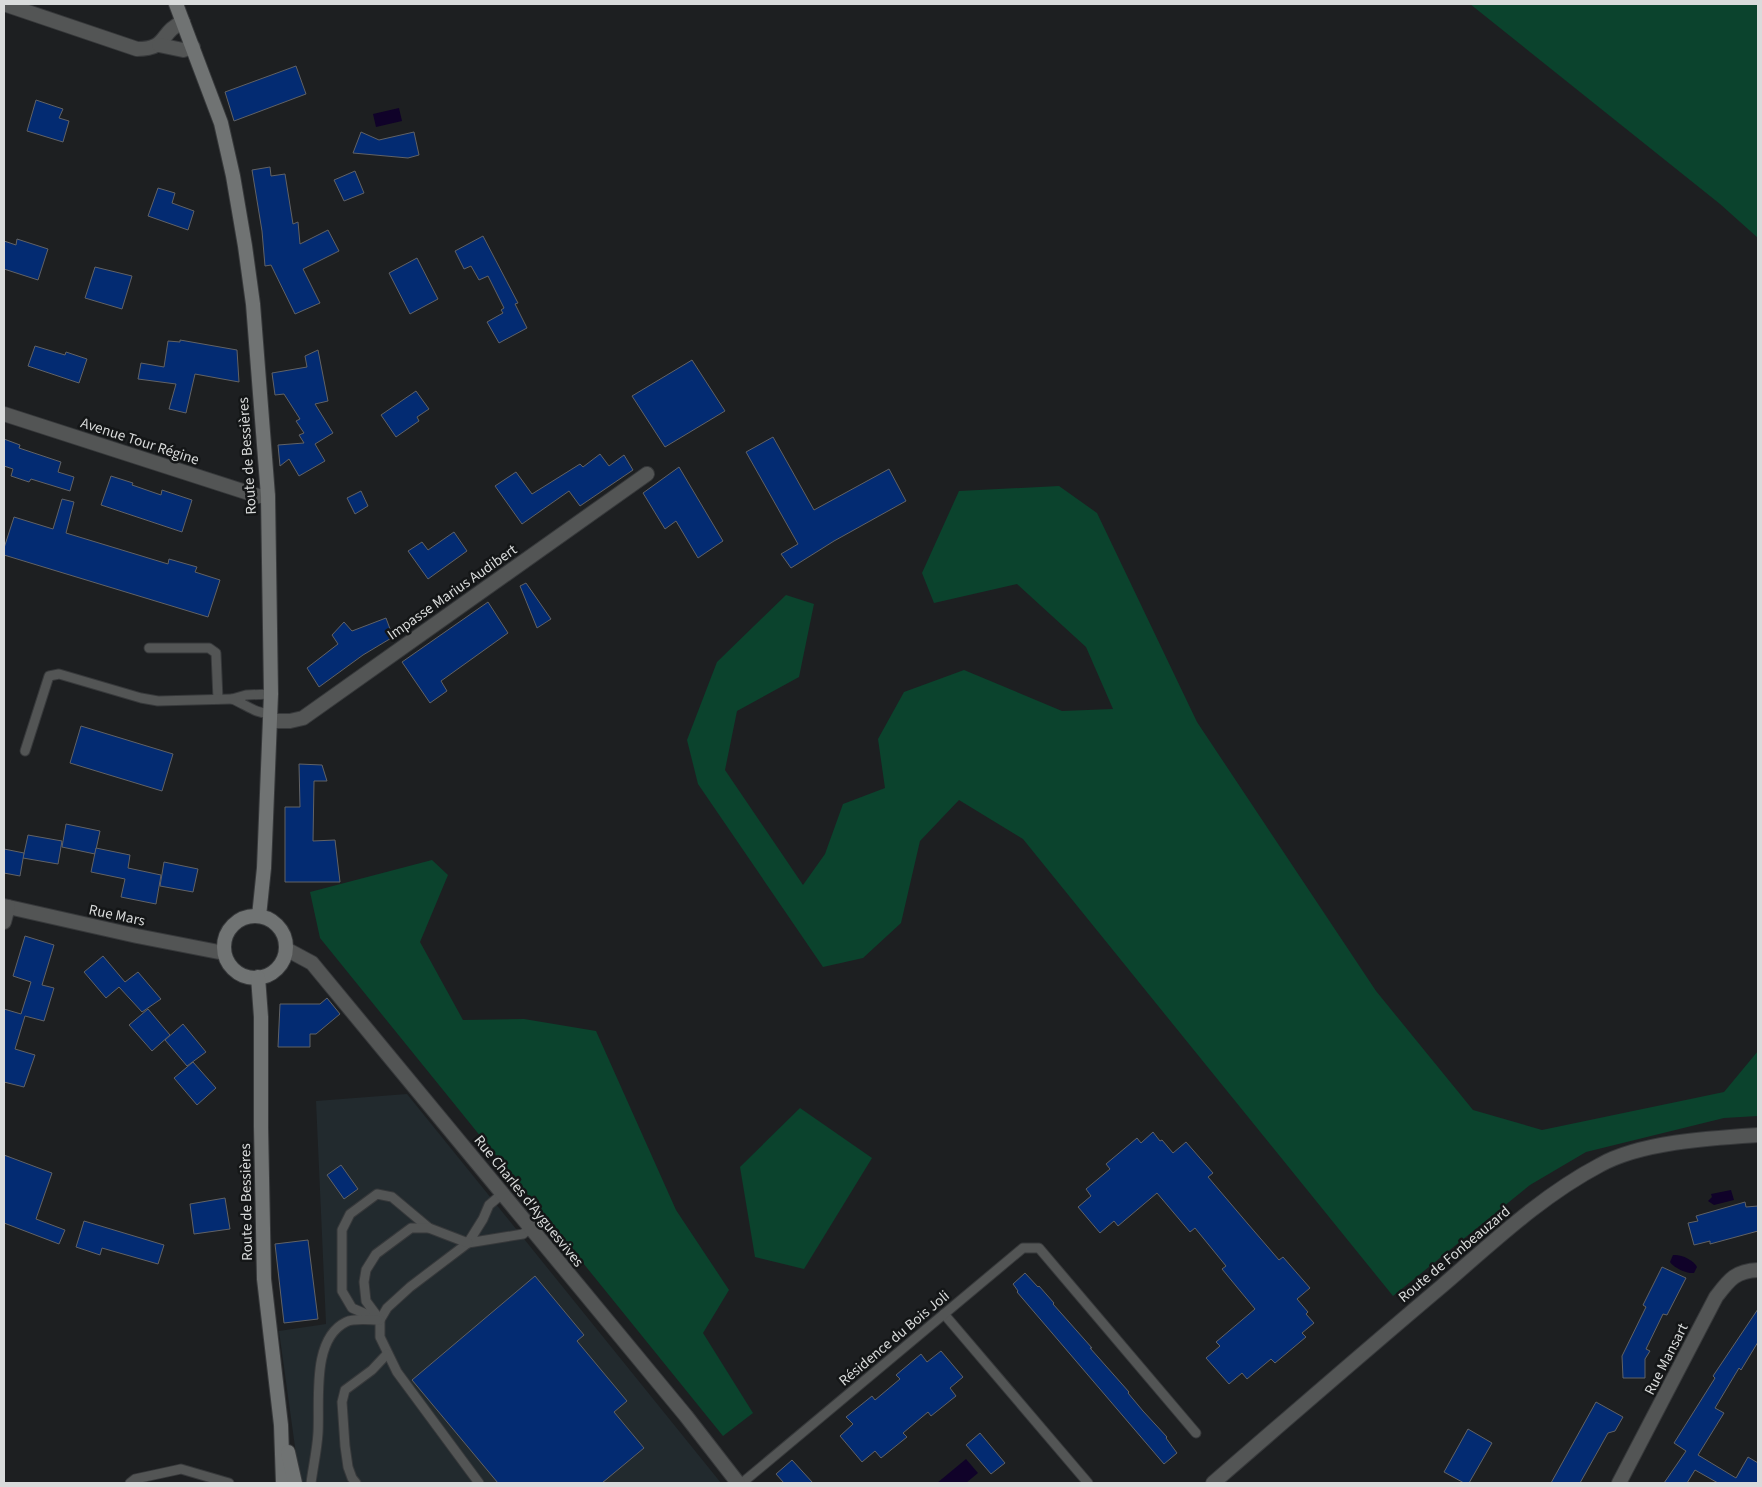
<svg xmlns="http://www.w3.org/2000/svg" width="1762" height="1487" viewBox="0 0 1762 1487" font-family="'Source Sans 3',sans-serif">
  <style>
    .built { fill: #222a2e }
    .green { fill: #0b432d }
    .water { fill: #100229 }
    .building { fill: #032b72; stroke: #616265 }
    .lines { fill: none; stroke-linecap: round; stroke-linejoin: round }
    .service-casing { stroke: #37393b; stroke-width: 11 }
    .minor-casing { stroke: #37393b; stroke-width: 16 }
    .tertiary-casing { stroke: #37393b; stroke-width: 16 }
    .secondary-casing { stroke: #37393b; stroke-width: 16 }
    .service { stroke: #535555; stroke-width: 9 }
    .minor { stroke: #535555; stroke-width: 14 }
    .tertiary { stroke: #535555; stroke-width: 14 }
    .secondary { stroke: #707373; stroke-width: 14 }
    .labels { text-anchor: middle; stroke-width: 5; stroke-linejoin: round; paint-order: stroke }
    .street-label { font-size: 15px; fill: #d9dbdb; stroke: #141617 }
  </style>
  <rect width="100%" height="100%" fill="#1d1f21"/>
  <path class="built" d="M 407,1094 L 721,1483 L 300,1483 L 279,1331 L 326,1324 L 316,1101 Z"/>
  <g class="green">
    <path d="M 1470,4 L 1758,4 L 1758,238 L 1720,204 Z"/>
    <path d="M 1059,486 L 1097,513 L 1197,722 L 1376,991 L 1473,1110 L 1542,1130 L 1724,1092 L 1758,1051 L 1758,1116 L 1724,1118 L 1586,1152 L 1530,1185 L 1393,1296 L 1023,839 L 959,800 L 920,841 L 901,923 L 863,958 L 823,967 L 698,784 L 687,740 L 717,662 L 786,595 L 814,604 L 799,677 L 737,711 L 725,770 L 803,885 L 825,854 L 843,804 L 885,788 L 878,739 L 904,692 L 964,670 L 1062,711 L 1113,709 L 1086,647 L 1017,584 L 934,603 L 922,573 L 959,491 Z"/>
    <path d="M 432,860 L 448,875 L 420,942 L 463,1020 L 524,1019 L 596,1031 L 676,1210 L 729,1290 L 703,1333 L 753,1413 L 723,1436 L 320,938 L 310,892 Z"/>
    <path d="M 800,1108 L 872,1158 L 804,1269 L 755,1257 L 740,1167 Z"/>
  </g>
  <g class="water">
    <path d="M 399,108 L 402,121 L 376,127 L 373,114 Z"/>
    <path d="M 1731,1190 L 1734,1200 L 1714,1205 L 1708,1201 L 1712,1197 L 1711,1194 Z"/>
    <path d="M 1673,1255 C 1681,1254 1694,1260 1697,1267 L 1694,1273 C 1687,1274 1674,1268 1670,1262 Z"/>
    <path d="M 966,1459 L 978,1473 L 966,1483 L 937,1483 Z"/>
  </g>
  <g class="building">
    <path d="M 296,66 L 306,94 L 234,121 L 225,92 Z"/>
    <path d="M 36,100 L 63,109 L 59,118 L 69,121 L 63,142 L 27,131 Z"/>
    <path d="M 361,132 L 379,140 L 414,132 L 419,155 L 408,158 L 353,153 Z"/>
    <path d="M 270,167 L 271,176 L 285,174 L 293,224 L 298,222 L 300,244 L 328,230 L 339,251 L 303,269 L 320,303 L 295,314 L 271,265 L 265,266 L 262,231 L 252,170 Z"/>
    <path d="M 355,171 L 364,193 L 344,201 L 334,180 Z"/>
    <path d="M 158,188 L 175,193 L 172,203 L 194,211 L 188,230 L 148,216 Z"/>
    <path d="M 483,236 L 518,303 L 515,304 L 527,328 L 499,343 L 487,322 L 503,313 L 501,310 L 504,308 L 488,276 L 479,280 L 471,266 L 464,269 L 455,251 Z"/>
    <path d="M 17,239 L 48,249 L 38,280 L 4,269 L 4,241 L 16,245 Z"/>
    <path d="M 417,258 L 438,299 L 410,314 L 389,273 Z"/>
    <path d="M 95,267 L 132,276 L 122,309 L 85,298 Z"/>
    <path d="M 180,340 L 237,350 L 239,382 L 195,374 L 186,413 L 169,409 L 176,384 L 138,379 L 141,363 L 164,367 L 168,341 L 180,342 Z"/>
    <path d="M 35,346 L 65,355 L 66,352 L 87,359 L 79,383 L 28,366 Z"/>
    <path d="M 318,350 L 328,401 L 315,404 L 333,433 L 315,444 L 325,461 L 299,476 L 289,459 L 280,466 L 278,445 L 304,443 L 299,435 L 304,433 L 296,421 L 300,419 L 284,394 L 275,395 L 272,373 L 307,367 L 305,356 Z"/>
    <path d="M 692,360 L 725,411 L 665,447 L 632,396 Z"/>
    <path d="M 416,391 L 429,409 L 417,417 L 419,421 L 396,437 L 381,415 Z"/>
    <path d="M 773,437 L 814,510 L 889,469 L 906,501 L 834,541 L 791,568 L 781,554 L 798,544 L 746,452 Z"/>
    <path d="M 4,439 L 20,445 L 19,448 L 61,462 L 58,472 L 74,477 L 70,491 L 31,479 L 29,482 L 11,476 L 13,469 L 4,466 Z"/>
    <path d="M 600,454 L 609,466 L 624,455 L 633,470 L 580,506 L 569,491 L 522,524 L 495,486 L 516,472 L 532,494 L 580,464 L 583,467 Z"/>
    <path d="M 679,467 L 723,541 L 698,558 L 676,521 L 665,529 L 643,493 Z"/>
    <path d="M 111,476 L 133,483 L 132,485 L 161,495 L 162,490 L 192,500 L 182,532 L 101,505 Z"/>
    <path d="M 361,491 L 368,506 L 355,514 L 347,498 Z"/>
    <path d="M 62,499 L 74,502 L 66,533 L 168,564 L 169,559 L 197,567 L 195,572 L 220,580 L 208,617 L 4,555 L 4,548 L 14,517 L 53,529 Z"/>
    <path d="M 454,532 L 467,551 L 428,579 L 408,551 L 422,542 L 428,550 Z"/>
    <path d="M 526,583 L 551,619 L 537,628 L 520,586 Z"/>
    <path d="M 488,602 L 508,633 L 441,681 L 447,691 L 430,703 L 402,662 Z"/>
    <path d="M 386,618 L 393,637 L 363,655 L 319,687 L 307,668 L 338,644 L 332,635 L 344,622 L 352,631 Z"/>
    <path d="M 81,726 L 173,754 L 162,791 L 70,763 Z"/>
    <path d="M 299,764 L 322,765 L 327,781 L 314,781 L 313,841 L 335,840 L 340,882 L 285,882 L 285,807 L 300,807 Z"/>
    <path d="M 66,824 L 100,831 L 95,854 L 62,847 Z"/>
    <path d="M 28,835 L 62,841 L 58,864 L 23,858 Z"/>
    <path d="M 96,848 L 130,855 L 128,868 L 161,875 L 156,904 L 121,897 L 125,879 L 91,872 Z"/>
    <path d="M 4,849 L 24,853 L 20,876 L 4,873 Z"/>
    <path d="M 164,862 L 198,869 L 193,892 L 160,886 Z"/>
    <path d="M 25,936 L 54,945 L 42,985 L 54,988 L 44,1021 L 25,1016 L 15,1049 L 35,1055 L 24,1087 L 4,1082 L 4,1009 L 21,1014 L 31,982 L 13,976 Z"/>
    <path d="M 103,956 L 125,982 L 138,972 L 161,999 L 142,1012 L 119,987 L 106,998 L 84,972 Z"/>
    <path d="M 327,998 L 340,1014 L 316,1034 L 310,1034 L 310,1047 L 278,1047 L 280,1004 L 320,1004 Z"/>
    <path d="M 148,1009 L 170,1035 L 152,1051 L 129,1025 Z"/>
    <path d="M 183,1024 L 206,1052 L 187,1066 L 165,1040 Z"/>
    <path d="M 193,1062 L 216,1088 L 197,1105 L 174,1078 Z"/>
    <path d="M 1153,1132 L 1160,1141 L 1162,1140 L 1173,1153 L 1186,1142 L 1213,1173 L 1208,1177 L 1248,1224 L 1279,1260 L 1283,1257 L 1310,1288 L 1297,1299 L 1308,1312 L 1306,1314 L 1314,1323 L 1302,1333 L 1306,1337 L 1275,1363 L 1271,1359 L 1247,1379 L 1242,1373 L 1229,1384 L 1206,1358 L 1220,1346 L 1216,1342 L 1255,1309 L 1222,1269 L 1226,1266 L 1195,1228 L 1190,1232 L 1157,1193 L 1118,1226 L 1114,1221 L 1100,1233 L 1078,1207 L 1091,1196 L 1086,1189 L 1110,1169 L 1106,1164 L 1137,1138 L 1141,1143 Z"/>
    <path d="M 4,1155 L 52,1173 L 36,1219 L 65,1230 L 59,1244 L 4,1223 Z"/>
    <path d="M 341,1165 L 358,1189 L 344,1199 L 327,1175 Z"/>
    <path d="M 225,1198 L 230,1229 L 194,1234 L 190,1204 Z"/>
    <path d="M 1745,1202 L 1746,1207 L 1758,1206 L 1758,1231 L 1710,1244 L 1710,1241 L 1694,1245 L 1688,1223 L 1698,1221 L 1696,1216 Z"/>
    <path d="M 84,1221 L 164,1245 L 158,1264 L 102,1248 L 100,1255 L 76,1247 Z"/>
    <path d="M 308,1240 L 318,1319 L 284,1323 L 275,1244 Z"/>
    <path d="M 1662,1267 L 1686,1278 L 1667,1315 L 1663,1314 L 1646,1349 L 1650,1351 L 1645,1359 L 1645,1378 L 1623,1378 L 1622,1356 L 1646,1307 L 1643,1305 Z"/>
    <path d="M 1025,1273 L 1038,1287 L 1039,1286 L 1054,1303 L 1053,1304 L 1092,1348 L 1090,1348 L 1129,1392 L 1128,1393 L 1143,1411 L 1167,1437 L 1166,1438 L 1177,1453 L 1164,1464 L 1017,1292 L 1018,1291 L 1013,1284 Z"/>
    <path d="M 535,1276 L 584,1335 L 577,1341 L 627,1401 L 614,1412 L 644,1448 L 602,1483 L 498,1483 L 412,1380 Z"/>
    <path d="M 1758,1309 L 1758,1342 L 1741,1370 L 1739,1368 L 1715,1408 L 1724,1413 L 1698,1455 L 1736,1478 L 1748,1457 L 1758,1463 L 1758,1483 L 1718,1483 L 1695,1470 L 1687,1483 L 1664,1483 L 1686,1451 L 1674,1443 L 1715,1378 L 1713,1376 Z"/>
    <path d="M 941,1351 L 963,1377 L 950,1388 L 956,1396 L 931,1416 L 928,1412 L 903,1433 L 907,1437 L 881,1458 L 875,1451 L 862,1462 L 840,1436 L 853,1424 L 846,1417 L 872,1396 L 875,1400 L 900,1379 L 896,1375 L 921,1354 L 927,1362 Z"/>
    <path d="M 1596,1402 L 1623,1417 L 1615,1431 L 1608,1433 L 1580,1483 L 1551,1483 Z"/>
    <path d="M 1468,1429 L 1492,1443 L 1469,1483 L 1464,1483 L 1444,1472 Z"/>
    <path d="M 980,1433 L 1005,1463 L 991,1474 L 966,1445 Z"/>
    <path d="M 792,1460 L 813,1483 L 784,1483 L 776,1474 Z"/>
  </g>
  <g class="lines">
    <defs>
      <g id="service">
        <path d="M 149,648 L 209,648 L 216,653 L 218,699"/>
        <path d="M 271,714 C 254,713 247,705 232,699 L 246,695 L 271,694"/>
        <path d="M 25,751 L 49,676 L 59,674 L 141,698 L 158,701 L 232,699"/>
        <path d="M 502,1194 L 489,1205 L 483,1219 L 468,1243 L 523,1234 L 530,1228"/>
        <path d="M 468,1243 L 410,1287 L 387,1308 L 380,1320 L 380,1337 L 397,1372 L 479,1483"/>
        <path d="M 944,1314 L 1088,1483"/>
        <path d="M 380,1320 L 352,1308 L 342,1291 L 342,1230 L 350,1214 L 377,1194 L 392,1197 L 429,1228"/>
        <path d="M 380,1320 L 366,1301 L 364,1282 L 366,1270 L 376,1254 L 411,1228 L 429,1228 L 468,1243"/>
        <path d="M 130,1483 L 135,1479 L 181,1469 L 229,1483"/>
        <path d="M 311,1483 C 313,1467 317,1450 318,1433 C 320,1401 311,1339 346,1322 C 354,1318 369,1320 377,1320"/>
        <path d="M 356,1483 L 352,1478 L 348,1467 L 345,1446 L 342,1402 L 345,1390 L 372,1370 L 387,1354"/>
        <path d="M 742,1483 L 1023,1248 L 1039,1248 L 1196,1433"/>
      </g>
      <g id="minor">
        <path d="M 4,4 L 137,49 C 169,49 159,32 183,22"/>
        <path d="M 159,45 L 183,50 L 193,47"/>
        <path d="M 4,414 L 258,496 L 268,496"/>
        <path d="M 270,721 L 290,721 L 303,718 L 647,474"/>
        <path d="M 4,906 L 137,936 L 224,953"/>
        <path d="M 4,922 L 8,907"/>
        <path d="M 286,949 L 312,963 L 686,1416 L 738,1483"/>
        <path d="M 1619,1483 L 1716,1297 C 1729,1280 1735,1271 1758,1270"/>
      </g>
      <path id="tertiary" d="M 1213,1483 C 1289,1417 1365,1351 1442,1286 C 1492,1243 1541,1196 1600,1165 C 1641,1142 1711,1138 1758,1135"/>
      <g id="secondary">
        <path d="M 176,4 L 221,123 L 233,176 L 245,246 L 253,304 L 268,496 L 271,694 L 264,868 L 259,916"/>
        <circle cx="255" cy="947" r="31"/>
        <path d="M 258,977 L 261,1017 L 261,1127 L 264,1279 L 281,1425 L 283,1483"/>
        <path d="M 288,1452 L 295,1483"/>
      </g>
    </defs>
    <use href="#service" class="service-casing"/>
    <use href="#minor" class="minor-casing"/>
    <use href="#tertiary" class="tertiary-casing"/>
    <use href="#secondary" class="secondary-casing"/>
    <use href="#service" class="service"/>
    <use href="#minor" class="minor"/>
    <use href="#tertiary" class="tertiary"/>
    <use href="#secondary" class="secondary"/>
  </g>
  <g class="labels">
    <g class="street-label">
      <text transform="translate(140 441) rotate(18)" y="5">Avenue Tour Régine</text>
      <text transform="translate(247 456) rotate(-94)" y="5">Route de Bessières</text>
      <text transform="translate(452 592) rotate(-35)" y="5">Impasse Marius Audibert</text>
      <text transform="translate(117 915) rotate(12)" y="5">Rue Mars</text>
      <text transform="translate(529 1201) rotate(51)" y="5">Rue Charles d'Ayguesvives</text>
      <text transform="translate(246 1202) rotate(-91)" y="5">Route de Bessières</text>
      <text transform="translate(1454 1254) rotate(-40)" y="5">Route de Fonbeauzard</text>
      <text transform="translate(894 1338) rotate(-40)" y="5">Résidence du Bois Joli</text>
      <text transform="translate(1666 1359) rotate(-63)" y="5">Rue Mansart</text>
    </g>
  </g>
  <rect width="1762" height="1487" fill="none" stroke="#d9dbdb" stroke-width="10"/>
</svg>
